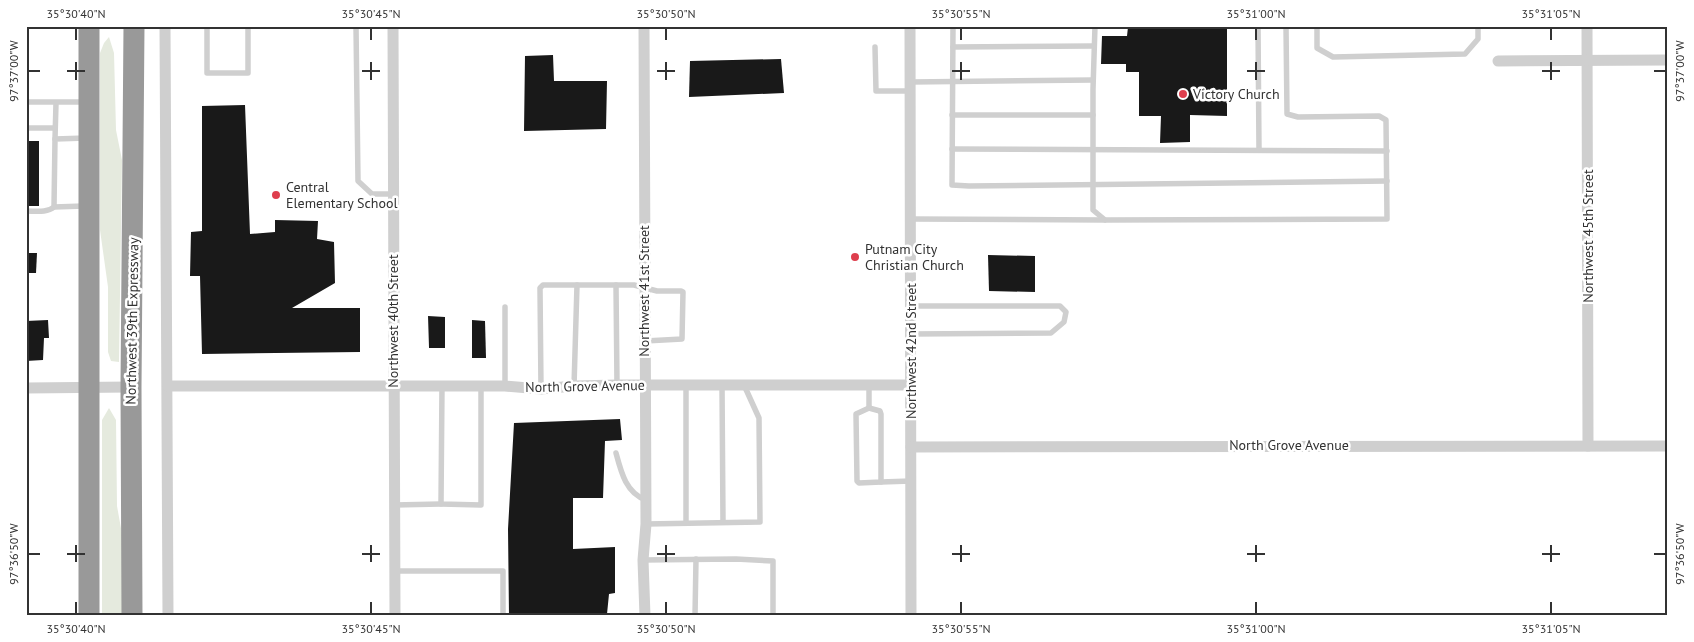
<svg xmlns="http://www.w3.org/2000/svg" width="1694" height="642" viewBox="0 0 1694 642" font-family="'PT Sans',sans-serif">
  <style>
    .green { fill: #e5eade }
    .building { fill: #191919 }
    .lines { fill: none; stroke-linecap: round; stroke-linejoin: round }
    .lane { stroke: #cfcfcf; stroke-width: 5.5 }
    .street { stroke: #cfcfcf; stroke-width: 11 }
    .highway { stroke: #999; stroke-width: 21 }
    .ticks { fill: none; stroke: #323232; stroke-width: 2 }
    .poi-dot { fill: #de3e4d; stroke: #fff; stroke-width: 2 }
    .labels { text-anchor: middle; stroke-width: 5; stroke-linejoin: round; paint-order: stroke }
    .poi-label { font-size: 14px; fill: #323232; stroke: #fff; text-anchor: start }
    .street-label { font-size: 14px; fill: #323232; stroke: #fff }
    .neatline { fill: none; stroke: #323232; stroke-width: 2 }
    .ticks-label { font-size: 12px; text-anchor: middle; fill: #323232 }
  </style>
  <rect width="100%" height="100%" fill="#fff"/>
  <g class="green">
    <path d="M 109,37 L 114,53 L 116,130 L 122,160 L 119,362 L 111,361 L 108,352 L 108,287 L 100,230 L 100,53 L 104,43 Z"/>
    <path d="M 109,408 L 116,420 L 117,506 L 122,534 L 122,616 L 102,616 L 102,420 Z"/>
  </g>
  <g class="building">
    <path d="M 1139,26 L 1227,26 L 1227,116 L 1190,115 L 1190,142 L 1160,143 L 1161,116 L 1139,116 L 1139,72 L 1126,72 L 1126,64 L 1101,64 L 1102,36 L 1127,36 L 1128,27 L 1139,28 Z"/>
    <path d="M 553,55 L 554,81 L 607,81 L 606,129 L 524,131 L 525,56 Z"/>
    <path d="M 781,59 L 784,93 L 689,97 L 690,61 Z"/>
    <path d="M 245,105 L 250,234 L 275,232 L 275,220 L 318,221 L 317,239 L 334,242 L 335,283 L 292,308 L 360,308 L 360,352 L 202,354 L 200,276 L 190,276 L 191,232 L 202,231 L 202,106 Z"/>
    <rect x="26" y="141" width="13" height="65"/>
    <path d="M 26,253 L 37,253 L 36,273 L 26,273 Z"/>
    <path d="M 988,255 L 1035,256 L 1035,292 L 989,291 Z"/>
    <path d="M 428,316 L 445,317 L 445,348 L 429,348 Z"/>
    <path d="M 48,320 L 49,338 L 44,338 L 43,360 L 26,361 L 26,321 Z"/>
    <path d="M 472,320 L 485,321 L 486,358 L 472,358 Z"/>
    <path d="M 620,419 L 622,440 L 605,441 L 603,498 L 573,498 L 573,549 L 615,547 L 615,593 L 609,594 L 607,614 L 509,616 L 508,529 L 514,423 Z"/>
  </g>
  <g class="lines">
    <g class="lane">
      <path d="M 207,26 L 207,73 L 248,73 L 248,26"/>
      <path d="M 356,26 L 358,181 L 372,194 L 393,194"/>
      <path d="M 953,26 L 952,185 L 969,186 L 1387,181"/>
      <path d="M 1095,26 L 1093,89 L 1093,210 L 1105,220"/>
      <path d="M 1258,26 L 1259,150"/>
      <path d="M 1317,26 L 1317,48 L 1333,57 L 1465,54 L 1478,39 L 1478,26"/>
      <path d="M 875,47 L 876,91 L 911,91"/>
      <path d="M 953,47 L 1094,46"/>
      <path d="M 911,82 L 1093,80"/>
      <path d="M 26,102 L 84,102"/>
      <path d="M 952,115 L 1093,115"/>
      <path d="M 26,128 L 55,128"/>
      <path d="M 55,139 L 56,103"/>
      <path d="M 952,149 L 1387,151"/>
      <path d="M 84,206 L 54,207 L 55,139 L 86,138"/>
      <path d="M 26,211 C 36,211 47,213 54,207"/>
      <path d="M 911,219 L 1105,220 L 1387,219 L 1386,120 L 1379,116 L 1298,117 L 1287,114 L 1286,26"/>
      <path d="M 616,285 L 617,385"/>
      <path d="M 911,306 L 1060,306 L 1066,312 L 1064,322 L 1051,333 L 911,334"/>
      <path d="M 686,385 L 686,523"/>
      <path d="M 722,385 L 723,522"/>
      <path d="M 869,385 L 869,408"/>
      <path d="M 442,386 L 441,504 L 481,505 L 481,386"/>
      <path d="M 505,386 L 505,307"/>
      <path d="M 574,386 L 577,285"/>
      <path d="M 541,389 L 540,288 L 543,285 L 634,285 L 657,291 L 681,291 L 683,292 L 682,339 L 645,341"/>
      <path d="M 869,408 L 880,411 L 881,414 L 881,482 L 859,483 L 857,481 L 856,414 Z"/>
      <path d="M 616,453 C 621,472 626,493 646,500"/>
      <path d="M 881,482 L 911,481"/>
      <path d="M 394,505 L 441,504"/>
      <path d="M 646,524 L 760,522 L 759,418 L 744,385"/>
      <path d="M 643,560 L 736,559 L 773,561 L 773,616"/>
      <path d="M 394,571 L 503,571 L 503,616"/>
      <path d="M 695,616 L 696,559"/>
    </g>
    <g class="street">
      <path d="M 165,26 L 168,616"/>
      <path d="M 393,26 L 395,616"/>
      <path d="M 644,26 L 646,524 L 643,560 L 645,616"/>
      <path d="M 910,26 L 911,616"/>
      <path d="M 1587,26 L 1588,446"/>
      <path d="M 1498,61 L 1668,60"/>
      <path d="M 168,386 L 505,386 L 541,389 L 574,386 L 617,385 L 911,385"/>
      <path d="M 26,388 L 131,387"/>
      <path d="M 911,447 L 1668,446"/>
    </g>
    <g class="highway">
      <path d="M 89,616 L 89,26"/>
      <path d="M 132,616 L 131,387 L 134,26"/>
    </g>
  </g>
  <path class="ticks" d="M 76,28 L 76,40M 371,28 L 371,40M 666,28 L 666,40M 961,28 L 961,40M 1256,28 L 1256,40M 1551,28 L 1551,40M 76,62 L 76,80M 371,62 L 371,80M 666,62 L 666,80M 961,62 L 961,80M 1256,62 L 1256,80M 1551,62 L 1551,80M 28,71 L 40,71M 67,71 L 85,71M 362,71 L 380,71M 657,71 L 675,71M 952,71 L 970,71M 1247,71 L 1265,71M 1542,71 L 1560,71M 1654,71 L 1666,71M 76,545 L 76,562M 371,545 L 371,562M 666,545 L 666,562M 961,545 L 961,562M 1256,545 L 1256,562M 1551,545 L 1551,562M 28,554 L 40,554M 67,554 L 85,554M 362,554 L 380,554M 657,554 L 675,554M 952,554 L 970,554M 1247,554 L 1265,554M 1542,554 L 1560,554M 1654,554 L 1666,554M 76,602 L 76,614M 371,602 L 371,614M 666,602 L 666,614M 961,602 L 961,614M 1256,602 L 1256,614M 1551,602 L 1551,614"/>
  <g class="poi-dot">
    <circle cx="1183" cy="94" r="5"/>
    <circle cx="276" cy="195" r="5"/>
    <circle cx="855" cy="257" r="5"/>
  </g>
  <g class="labels">
    <g class="poi-label">
      <text x="1193" y="99">Victory Church</text>
      <text x="286" y="192">Central<tspan x="286" dy="16">Elementary School</tspan></text>
      <text x="865" y="254">Putnam City<tspan x="865" dy="16">Christian Church</tspan></text>
    </g>
    <g class="street-label">
      <text transform="translate(1588 236) rotate(-90)" y="5">Northwest 45th Street</text>
      <text transform="translate(644 291) rotate(-90)" y="5">Northwest 41st Street</text>
      <text transform="translate(132 321) rotate(-89)" y="5">Northwest 39th Expressway</text>
      <text transform="translate(393 321) rotate(-90)" y="5">Northwest 40th Street</text>
      <text transform="translate(911 351) rotate(-90)" y="5">Northwest 42nd Street</text>
      <text transform="translate(585 386) rotate(-1)" y="5">North Grove Avenue</text>
      <text x="1289" y="450">North Grove Avenue</text>
    </g>
  </g>
  <rect width="1694" height="642" fill="none" stroke="#ffffff" stroke-width="55"/>
  <rect x="28" y="28" width="1638" height="586" class="neatline"/>
  <g class="ticks-label">
    <text x="76" y="18">35°30'40"N</text>
    <text x="371" y="18">35°30'45"N</text>
    <text x="666" y="18">35°30'50"N</text>
    <text x="961" y="18">35°30'55"N</text>
    <text x="1256" y="18">35°31'00"N</text>
    <text x="1551" y="18">35°31'05"N</text>
    <text transform="translate(1680 71) rotate(-90)" y="4">97°37'00"W</text>
    <text transform="translate(14 71) rotate(-90)" y="4">97°37'00"W</text>
    <text transform="translate(1680 554) rotate(-90)" y="4">97°36'50"W</text>
    <text transform="translate(14 554) rotate(-90)" y="4">97°36'50"W</text>
    <text x="76" y="633">35°30'40"N</text>
    <text x="371" y="633">35°30'45"N</text>
    <text x="666" y="633">35°30'50"N</text>
    <text x="961" y="633">35°30'55"N</text>
    <text x="1256" y="633">35°31'00"N</text>
    <text x="1551" y="633">35°31'05"N</text>
  </g>
</svg>
